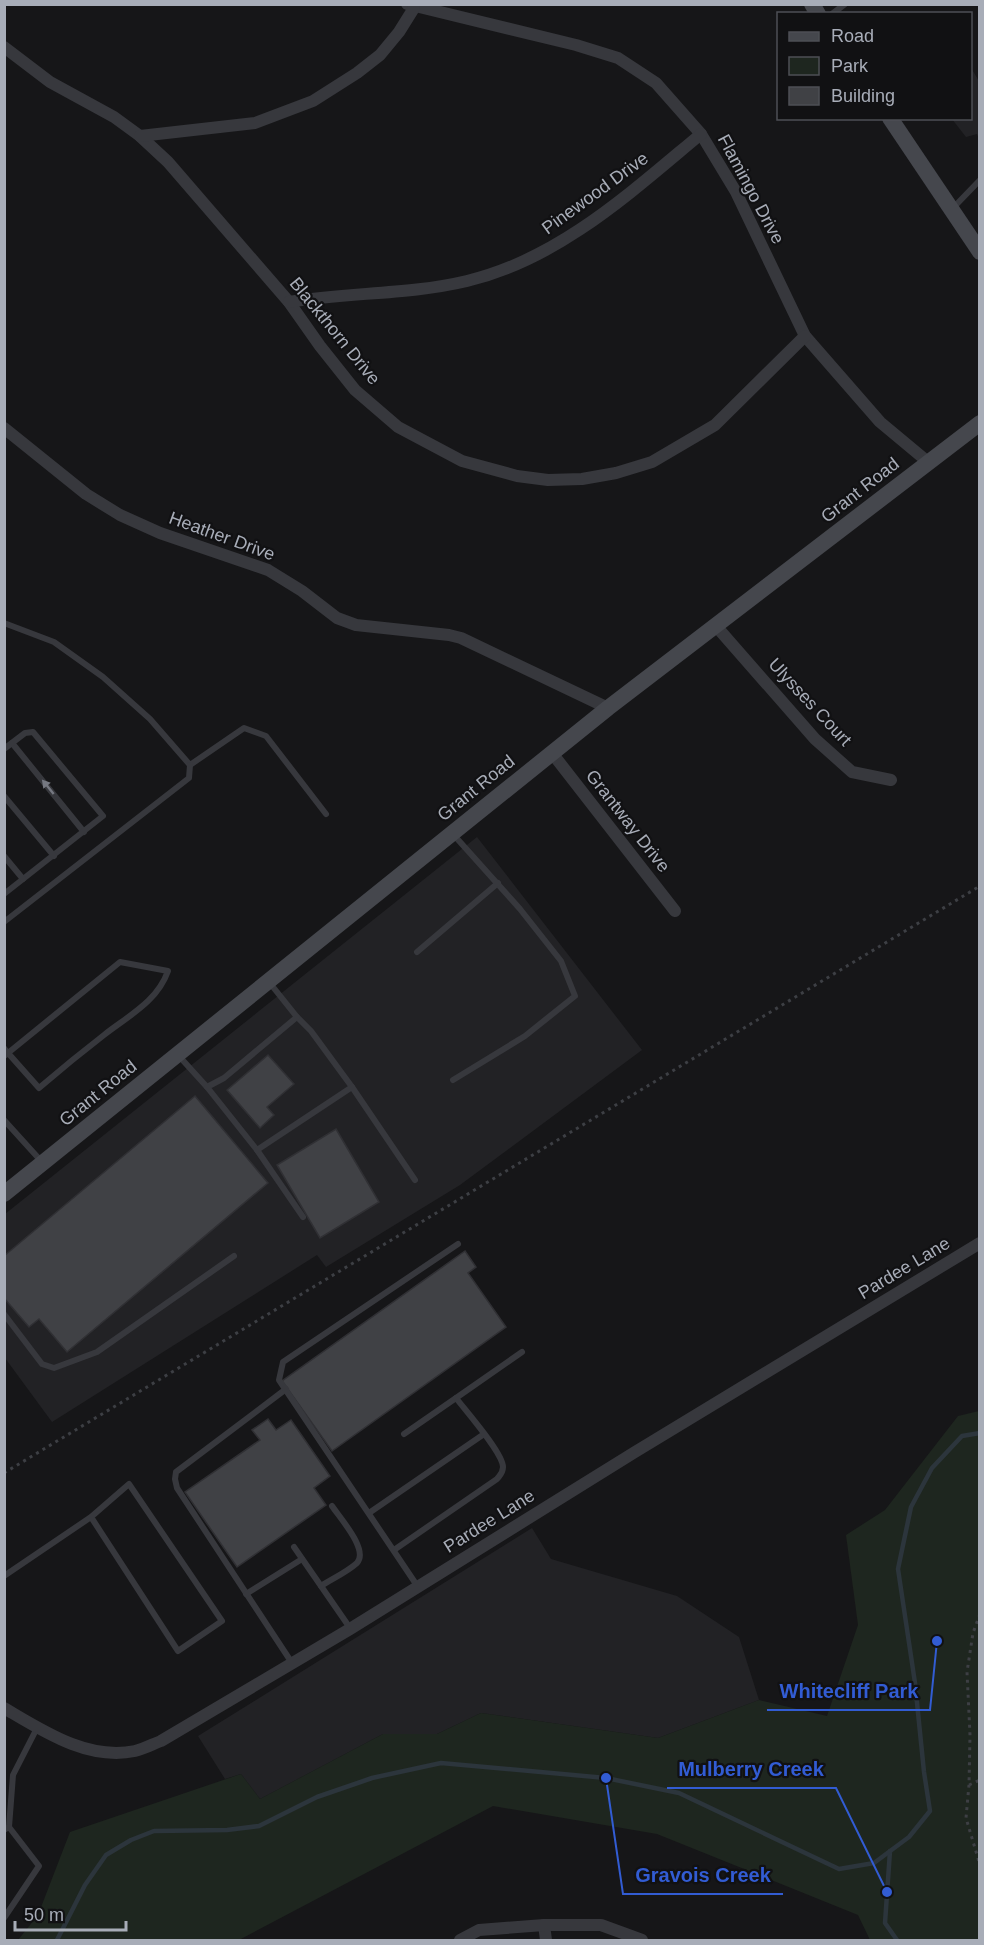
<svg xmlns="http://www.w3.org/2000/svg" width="984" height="1945" viewBox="0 0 984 1945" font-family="Helvetica,sans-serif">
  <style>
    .built { fill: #222225 }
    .green { fill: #1e261f }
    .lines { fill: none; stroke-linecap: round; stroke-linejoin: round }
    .stream { stroke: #2c353c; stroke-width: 4.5 }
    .building { fill: #404145; stroke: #303034; stroke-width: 1.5 }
    .path { stroke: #3d3f44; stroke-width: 3; stroke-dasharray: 3 4.5; stroke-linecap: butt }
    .lane { stroke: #37383d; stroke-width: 6 }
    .street { stroke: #37383d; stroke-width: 12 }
    .secondary { stroke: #45474d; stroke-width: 16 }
    .oneway { fill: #757881 }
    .labels { text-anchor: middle; stroke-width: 4.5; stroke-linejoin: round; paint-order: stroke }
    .street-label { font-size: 18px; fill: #a8adb8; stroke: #111113 }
    .leader { fill: none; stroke: #325cd3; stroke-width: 2 }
    .callout-dot { fill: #325cd3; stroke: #111113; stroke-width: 2 }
    .callout-label { font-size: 20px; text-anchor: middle; font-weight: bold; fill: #325cd3; stroke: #111113; stroke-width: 4.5; stroke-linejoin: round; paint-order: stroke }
  </style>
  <rect width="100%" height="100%" fill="#161618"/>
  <g class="built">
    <path d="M 971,68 L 979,81 L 979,139 L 977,134 L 966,137 L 952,119 L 970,118 Z"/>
    <path d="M 477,837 L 642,1050 L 460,1185 L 326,1267 L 317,1255 L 52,1422 L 5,1358 L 5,1214 Z"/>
    <path d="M 532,1528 L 551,1559 L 677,1596 L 739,1637 L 759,1700 L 658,1738 L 481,1713 L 437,1734 L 383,1734 L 260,1799 L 241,1774 L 225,1779 L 198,1736 Z"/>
  </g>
  <path class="green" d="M 979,1411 L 979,1940 L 870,1940 L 858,1915 L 657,1834 L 493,1806 L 239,1940 L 18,1940 L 38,1915 L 70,1832 L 241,1774 L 260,1799 L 383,1734 L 437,1734 L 481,1713 L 658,1738 L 759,1700 L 827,1716 L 858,1625 L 846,1535 L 885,1510 L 958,1416 Z"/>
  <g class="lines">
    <g class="stream">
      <path d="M 890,1851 L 885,1923 L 897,1940"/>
      <path d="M 57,1940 L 85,1885 L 106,1855 L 131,1840 L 154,1831 L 227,1830 L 259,1826 L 317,1797 L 372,1778 L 441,1763 L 606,1778 L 679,1793 L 839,1869 L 874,1863 L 909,1837 L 930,1811 L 924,1772 L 915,1683 L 898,1569 L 911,1507 L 932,1468 L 962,1436 L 980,1433"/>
    </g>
  </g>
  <g class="building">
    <path d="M 268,1055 L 294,1084 L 267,1107 L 274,1115 L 260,1128 L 227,1090 Z"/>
    <path d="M 195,1096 L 268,1183 L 67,1352 L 39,1319 L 29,1327 L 4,1298 L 4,1256 Z"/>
    <path d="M 336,1129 L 379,1202 L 320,1238 L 277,1165 Z"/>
    <path d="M 465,1251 L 476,1267 L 468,1273 L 506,1327 L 332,1451 L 282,1381 Z"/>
    <path d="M 268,1419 L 276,1430 L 291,1420 L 330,1476 L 314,1488 L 326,1505 L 237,1567 L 185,1492 L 260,1440 L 252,1430 Z"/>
  </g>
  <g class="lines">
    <g class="path">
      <path d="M 4,1473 L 980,886"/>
      <path d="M 980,1614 L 973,1633 L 967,1672 L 970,1735 L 969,1785 L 966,1818 L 980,1865"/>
      <path d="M 969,1785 L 980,1780"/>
    </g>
    <g class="lane">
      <path d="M 832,14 L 845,4"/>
      <path d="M 953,208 L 980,180"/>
      <path d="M 4,623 L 54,642 L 103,677 L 150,719 L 190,765 L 244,728 L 266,736 L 326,814"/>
      <path d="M 12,743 L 84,832"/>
      <path d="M 4,749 L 25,733 L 33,732 L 103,816 L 4,894"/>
      <path d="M 4,796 L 54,856"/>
      <path d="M 452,833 L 520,909 L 561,961 L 575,996 L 525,1036 L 453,1080"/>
      <path d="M 4,856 L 23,879"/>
      <path d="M 4,922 L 189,778 L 190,765"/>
      <path d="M 417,952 L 498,883"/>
      <path d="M 120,962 L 168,971 C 157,1002 128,1016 104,1035 C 82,1052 60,1070 39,1088 L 8,1053 Z"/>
      <path d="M 297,1017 L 311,1031 L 352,1087"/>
      <path d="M 4,1048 L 8,1053 L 4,1056"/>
      <path d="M 178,1055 L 207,1087 L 224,1078 L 297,1017 L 269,982"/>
      <path d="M 207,1087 L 257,1150 L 303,1217"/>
      <path d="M 4,1120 L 42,1162"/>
      <path d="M 257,1150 L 352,1087 L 415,1180"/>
      <path d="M 4,1314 L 42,1364 L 54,1368 L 97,1352 L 234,1256"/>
      <path d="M 286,1389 L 176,1472 L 175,1479 L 177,1488 L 292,1663"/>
      <path d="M 404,1434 L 456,1398"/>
      <path d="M 369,1513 L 484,1434"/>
      <path d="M 294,1547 L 350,1628"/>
      <path d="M 394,1550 L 497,1479 C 500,1475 503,1473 503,1467 C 503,1453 466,1411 456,1398 L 522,1352"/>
      <path d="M 4,1576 L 91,1517 L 129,1484 L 222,1621 L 178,1651 L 91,1517"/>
      <path d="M 321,1586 C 332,1579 347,1572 357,1563 C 369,1550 340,1518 332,1506"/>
      <path d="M 418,1587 L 279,1380 L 283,1362 L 458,1244"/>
      <path d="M 246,1594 L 302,1559"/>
      <path d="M 9,1827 L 13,1775 L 37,1728"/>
      <path d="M 4,1830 L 9,1827 L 39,1866 L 4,1918"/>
    </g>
    <g class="street">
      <path d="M 407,4 L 576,45 L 618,58 L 656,83 L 701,134 L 736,192 L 805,336 L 880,422 L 928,462"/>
      <path d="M 4,47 L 50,82 L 114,117 L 140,136 L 168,162 L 289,302 L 320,346 L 355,390 L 398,427 L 462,461 L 517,476 L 548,480 L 582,479 L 616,473 L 652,462 L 715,425 L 805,336"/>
      <path d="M 140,136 L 255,123 L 313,101 L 357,73 L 380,55 L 399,32 L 414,8"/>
      <path d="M 289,302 C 348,292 408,295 467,281 C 559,259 630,193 701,134"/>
      <path d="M 4,428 L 86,494 L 120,515 L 160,533 L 268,570 L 302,591 L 337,618 L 356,625 L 449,635 L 461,638 L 608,708"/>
      <path d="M 716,626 L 815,739 L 852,772 L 891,780"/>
      <path d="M 552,753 L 675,911"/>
      <path d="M 4,1708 C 43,1731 88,1761 135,1751 C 144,1749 153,1744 161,1741 L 350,1629 L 635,1452 L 980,1243"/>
      <path d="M 544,1925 L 546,1940"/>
      <path d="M 460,1940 L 479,1930 L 544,1925 L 601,1925 L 642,1940"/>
    </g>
    <g class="secondary">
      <path d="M 812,4 L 818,14"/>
      <path d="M 890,118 L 980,252"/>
      <path d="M 4,1194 L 608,708 L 980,423"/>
    </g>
  </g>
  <defs><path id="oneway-solid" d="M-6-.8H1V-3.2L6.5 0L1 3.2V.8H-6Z" transform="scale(1.5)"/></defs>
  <use class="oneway" href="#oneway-solid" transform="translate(48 787) rotate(-129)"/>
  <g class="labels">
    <g class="street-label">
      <text transform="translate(751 189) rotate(62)" y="6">Flamingo Drive</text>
      <text transform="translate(595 193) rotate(-36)" y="6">Pinewood Drive</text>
      <text transform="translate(335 331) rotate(51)" y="6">Blackthorn Drive</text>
      <text transform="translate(860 490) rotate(-38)" y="6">Grant Road</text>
      <text transform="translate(222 536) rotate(20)" y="6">Heather Drive</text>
      <text transform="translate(810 702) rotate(47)" y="6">Ulysses Court</text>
      <text transform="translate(476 788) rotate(-39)" y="6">Grant Road</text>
      <text transform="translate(628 821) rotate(52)" y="6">Grantway Drive</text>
      <text transform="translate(98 1093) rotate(-39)" y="6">Grant Road</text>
      <text transform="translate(904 1268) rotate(-31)" y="6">Pardee Lane</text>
      <text transform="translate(489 1521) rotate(-32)" y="6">Pardee Lane</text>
    </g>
  </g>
  <path class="leader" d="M937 1641L930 1710H767M887 1892L836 1788H667M606 1778L623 1894H783"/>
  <g class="callout-dot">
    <circle cx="937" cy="1641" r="6"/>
    <circle cx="887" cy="1892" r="6"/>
    <circle cx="606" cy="1778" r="6"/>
  </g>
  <g class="callout-label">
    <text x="849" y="1698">Whitecliff Park</text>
    <text x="751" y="1776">Mulberry Creek</text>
    <text x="703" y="1882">Gravois Creek</text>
  </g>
  <rect width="984" height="1945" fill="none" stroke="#a8adb8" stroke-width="12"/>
  <rect x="777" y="12" width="195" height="108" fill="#111113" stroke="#4d4f55" stroke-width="1.5"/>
  <rect x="789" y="32" width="30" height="9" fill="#45474d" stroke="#4d4f55" stroke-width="1.5"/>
  <text x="831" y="42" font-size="18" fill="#a8adb8">Road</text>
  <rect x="789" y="57" width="30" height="18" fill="#1e261f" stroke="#4d4f55" stroke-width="1.5"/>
  <text x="831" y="72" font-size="18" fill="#a8adb8">Park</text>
  <rect x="789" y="87" width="30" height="18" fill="#404145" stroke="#4d4f55" stroke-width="1.5"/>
  <text x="831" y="102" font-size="18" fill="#a8adb8">Building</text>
  <path d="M15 1921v9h111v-9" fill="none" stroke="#a8adb8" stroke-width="3"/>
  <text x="24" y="1921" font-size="18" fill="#a8adb8" stroke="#111113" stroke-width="4.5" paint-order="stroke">50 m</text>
</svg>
